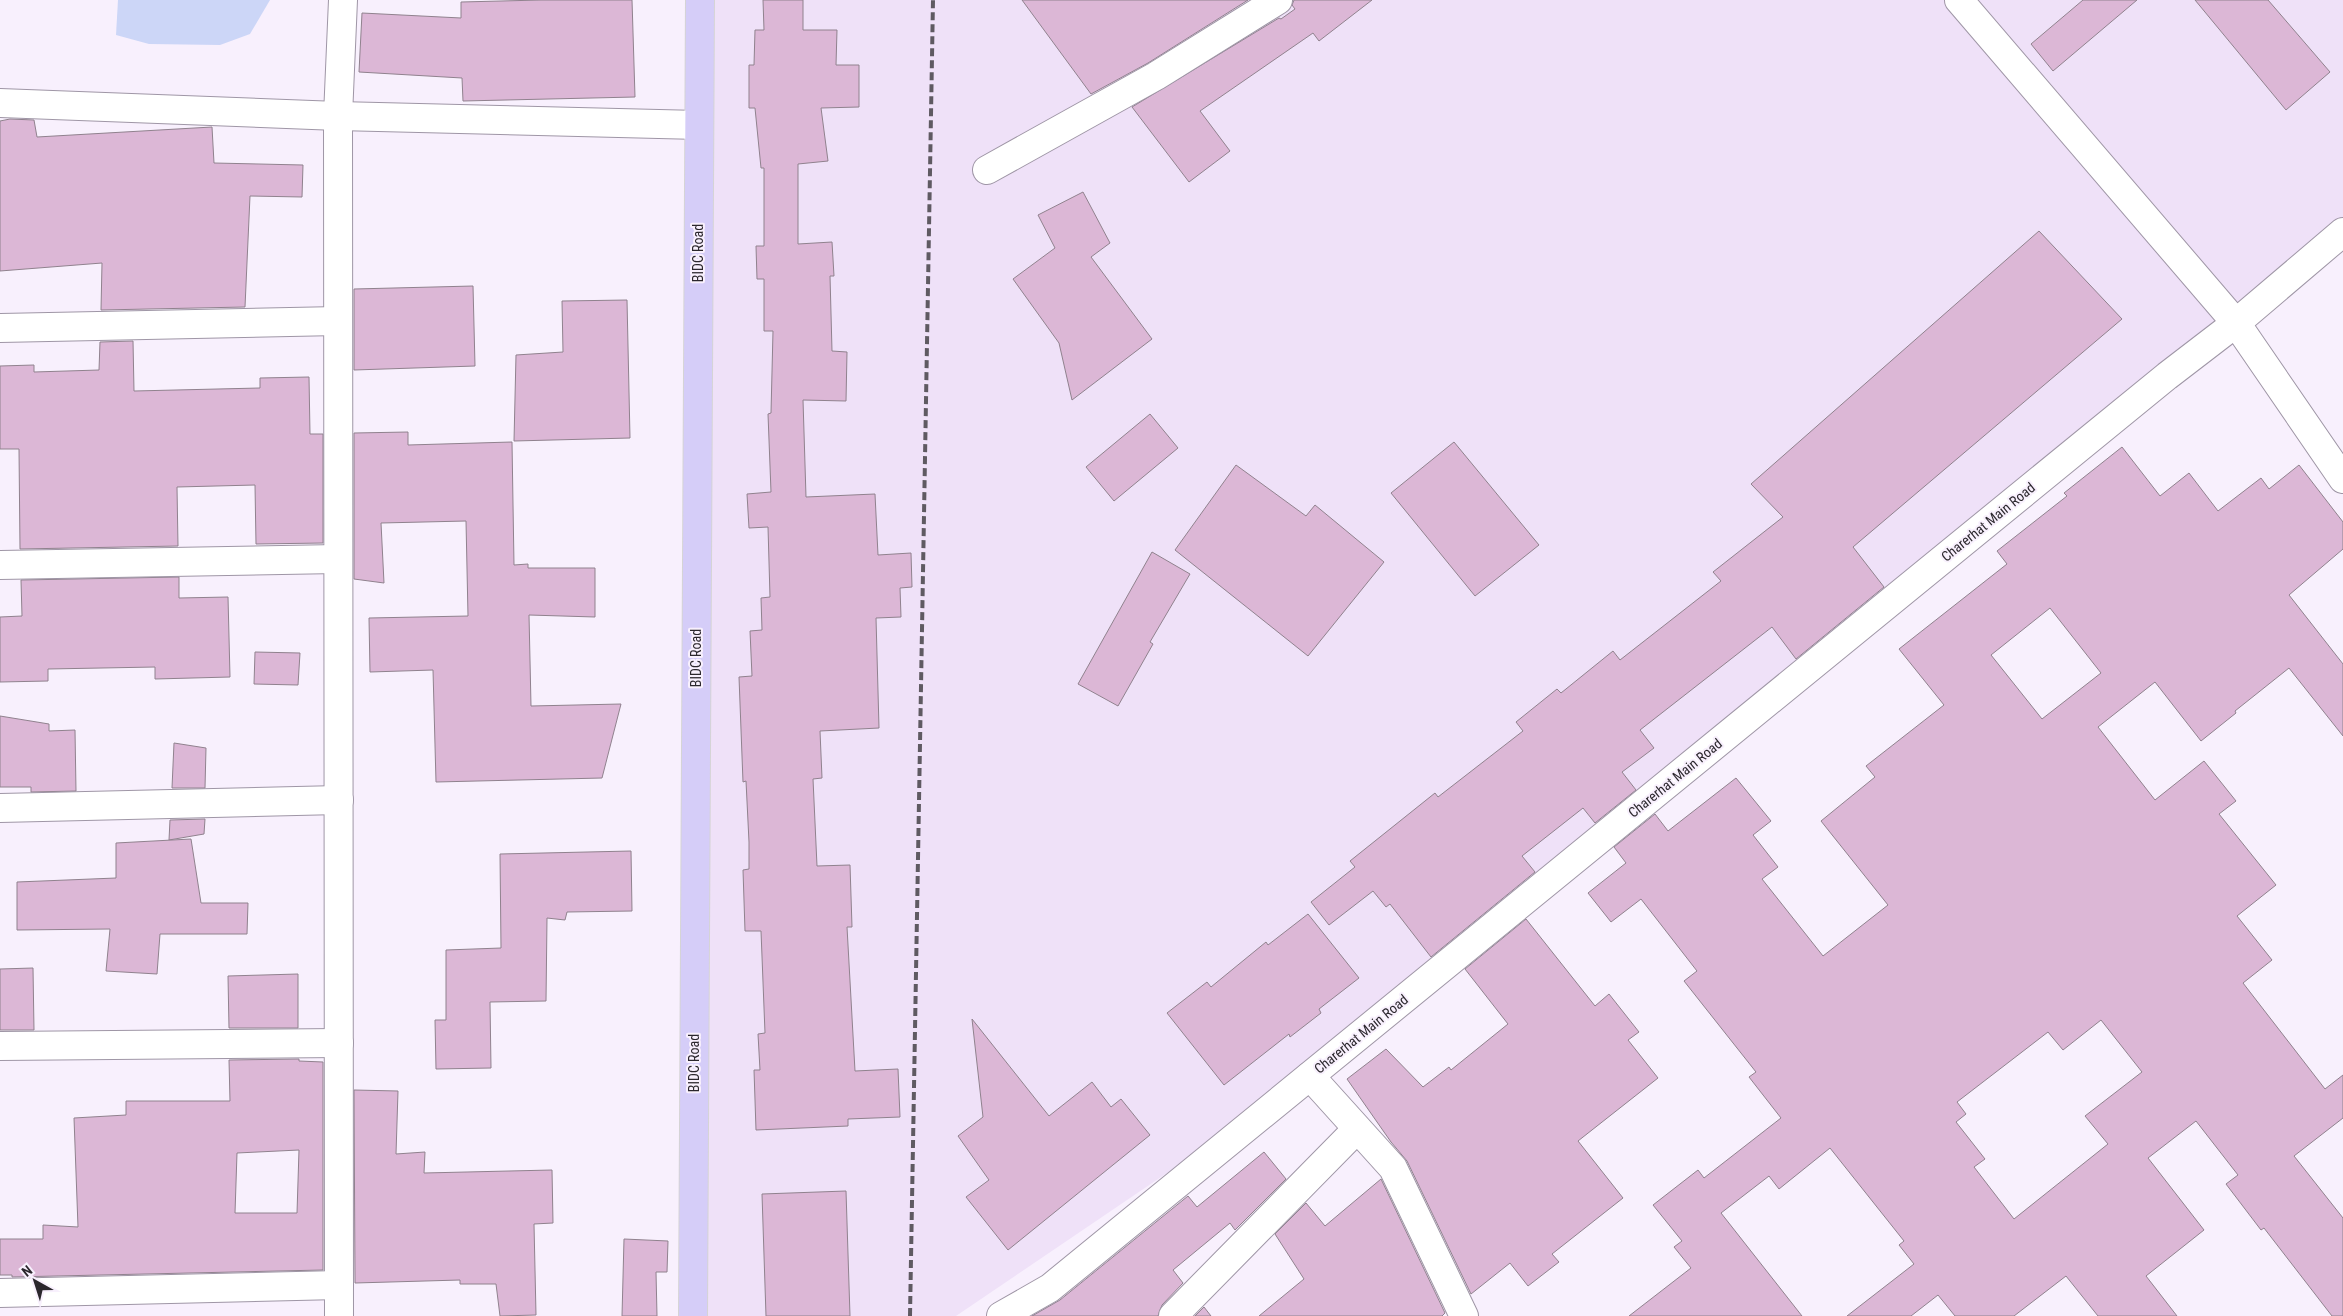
<svg xmlns="http://www.w3.org/2000/svg" width="2343" height="1316" viewBox="0 0 2343 1316" font-family="'Roboto Condensed',sans-serif">
  <style>
    .built { fill: #efe1f8 }
    .water { fill: #ccd6f7 }
    .building { fill: #dcb7d6; stroke: #90828e; fill-rule: evenodd }
    .lines { fill: none; stroke-linecap: round; stroke-linejoin: round }
    .minor-casing { stroke: #9f96a6; stroke-width: 30 }
    .major-casing { stroke: #d5d4d5; stroke-width: 30 }
    .minor { stroke: #fff; stroke-width: 28 }
    .major { stroke: #d5cdf8; stroke-width: 28 }
    .rail { stroke: #5f5a62; stroke-width: 4; stroke-dasharray: 8 4; stroke-linecap: butt }
    .labels { text-anchor: middle; stroke-width: 4; stroke-linejoin: round; paint-order: stroke }
    .street-label { font-size: 14px; fill: #2b272d; stroke: #f8f0fd }
  </style>
  <rect width="100%" height="100%" fill="#f8f0fd"/>
  <path class="built" d="M 700,0 L 2343,0 L 2343,233 L 1310,1076 L 956,1316 L 693,1316 Z"/>
  <path class="water" d="M 118,0 L 270,0 L 250,34 L 220,45 L 149,44 L 116,35 Z"/>
  <g class="building">
    <path d="M 541,0 L 632,0 L 635,97 L 463,101 L 462,78 L 359,72 L 362,13 L 461,18 L 461,2 Z"/>
    <path d="M 763,0 L 803,0 L 803,30 L 837,30 L 836,65 L 859,65 L 859,107 L 821,108 L 828,161 L 798,164 L 798,244 L 832,242 L 834,276 L 830,276 L 832,351 L 847,352 L 846,401 L 803,400 L 806,497 L 875,494 L 878,555 L 911,553 L 912,587 L 900,588 L 901,617 L 876,618 L 879,728 L 820,731 L 822,778 L 813,779 L 817,866 L 850,865 L 852,927 L 847,927 L 855,1071 L 898,1069 L 900,1117 L 848,1119 L 848,1126 L 756,1130 L 754,1070 L 760,1070 L 758,1034 L 765,1033 L 761,931 L 745,931 L 743,870 L 749,869 L 749,842 L 746,781 L 743,782 L 739,677 L 752,676 L 750,631 L 762,630 L 761,598 L 770,597 L 768,527 L 749,528 L 747,494 L 771,492 L 768,414 L 771,413 L 773,331 L 764,331 L 764,279 L 757,279 L 756,246 L 764,246 L 764,168 L 761,168 L 755,108 L 749,108 L 749,65 L 754,65 L 755,30 L 764,30 Z"/>
    <path d="M 1022,0 L 1248,0 L 1148,63 L 1091,94 Z"/>
    <path d="M 1294,0 L 1372,0 L 1319,41 L 1313,33 L 1200,111 L 1230,151 L 1189,182 L 1132,107 L 1279,18 L 1281,19 L 1295,9 L 1292,5 Z"/>
    <path d="M 2083,0 L 2137,0 L 2053,71 L 2031,44 Z"/>
    <path d="M 2195,0 L 2268,0 L 2330,72 L 2286,110 Z"/>
    <path d="M 10,119 L 34,120 L 37,137 L 212,127 L 214,163 L 303,165 L 302,197 L 250,196 L 245,307 L 101,310 L 102,263 L 0,271 L 0,121 Z"/>
    <path d="M 1083,192 L 1110,243 L 1091,257 L 1152,339 L 1072,400 L 1059,343 L 1013,279 L 1055,248 L 1038,215 Z"/>
    <path d="M 2039,231 L 2122,319 L 1853,547 L 1884,587 L 1796,659 L 1772,627 L 1640,730 L 1654,748 L 1622,772 L 1636,790 L 1595,823 L 1583,808 L 1522,856 L 1535,872 L 1431,957 L 1390,904 L 1386,907 L 1373,891 L 1329,925 L 1311,902 L 1355,867 L 1350,861 L 1435,793 L 1438,797 L 1523,731 L 1516,722 L 1557,689 L 1561,693 L 1613,651 L 1620,660 L 1721,581 L 1713,572 L 1783,517 L 1751,484 Z"/>
    <path d="M 473,286 L 475,366 L 354,370 L 354,289 Z"/>
    <path d="M 627,300 L 630,438 L 514,441 L 516,355 L 563,352 L 562,301 Z"/>
    <path d="M 133,341 L 134,391 L 260,388 L 260,378 L 309,377 L 310,434 L 323,434 L 323,543 L 256,544 L 255,485 L 177,487 L 178,546 L 20,549 L 19,449 L 0,449 L 0,366 L 34,365 L 34,372 L 99,370 L 100,342 Z"/>
    <path d="M 1150,414 L 1178,448 L 1114,501 L 1086,467 Z"/>
    <path d="M 408,432 L 408,445 L 512,442 L 514,565 L 528,564 L 528,568 L 595,568 L 595,617 L 529,615 L 531,706 L 621,704 L 602,778 L 436,782 L 433,670 L 370,672 L 369,618 L 468,616 L 466,521 L 381,523 L 384,583 L 354,579 L 354,433 Z"/>
    <path d="M 1454,442 L 1539,545 L 1475,596 L 1391,493 Z"/>
    <path d="M 2122,447 L 2160,496 L 2189,473 L 2218,511 L 2261,478 L 2269,489 L 2299,465 L 2343,522 L 2343,549 L 2289,595 L 2343,664 L 2343,736 L 2289,668 L 2235,711 L 2236,713 L 2201,741 L 2155,682 L 2098,727 L 2155,800 L 2204,761 L 2236,801 L 2219,814 L 2276,885 L 2237,916 L 2272,960 L 2243,983 L 2325,1089 L 2343,1075 L 2343,1118 L 2294,1156 L 2343,1218 L 2343,1316 L 2332,1316 L 2264,1228 L 2261,1230 L 2226,1184 L 2238,1175 L 2196,1121 L 2148,1158 L 2204,1230 L 2146,1276 L 2177,1316 L 2098,1316 L 2066,1276 L 2014,1316 L 1955,1316 L 1938,1295 L 1911,1316 L 1847,1316 L 1914,1264 L 1899,1245 L 1904,1241 L 1830,1148 L 1779,1189 L 1769,1176 L 1721,1213 L 1802,1316 L 1629,1316 L 1691,1268 L 1674,1247 L 1682,1241 L 1653,1205 L 1698,1170 L 1704,1178 L 1781,1118 L 1749,1077 L 1756,1072 L 1684,981 L 1697,971 L 1641,899 L 1611,922 L 1588,893 L 1626,863 L 1614,847 L 1655,814 L 1668,831 L 1736,778 L 1771,821 L 1753,835 L 1778,867 L 1762,879 L 1823,956 L 1888,905 L 1821,821 L 1875,777 L 1866,766 L 1944,705 L 1899,649 L 2007,564 L 1997,551 L 2067,496 L 2064,493 ZM 2050,608 L 2101,673 L 2042,719 L 1991,655 ZM 2101,1020 L 2142,1072 L 2085,1116 L 2108,1144 L 2014,1219 L 1974,1167 L 1985,1159 L 1956,1122 L 1966,1114 L 1957,1102 L 2048,1032 L 2063,1050 Z"/>
    <path d="M 1236,465 L 1306,516 L 1315,505 L 1384,562 L 1308,656 L 1175,550 Z"/>
    <path d="M 1152,552 L 1190,574 L 1150,642 L 1153,644 L 1118,706 L 1078,684 Z"/>
    <path d="M 179,577 L 179,598 L 228,597 L 230,677 L 155,679 L 155,667 L 48,669 L 48,681 L 0,682 L 0,617 L 22,616 L 21,580 Z"/>
    <path d="M 255,652 L 300,653 L 298,685 L 254,684 Z"/>
    <path d="M 0,716 L 49,724 L 49,731 L 75,730 L 76,791 L 31,792 L 31,787 L 0,787 Z"/>
    <path d="M 174,743 L 206,748 L 205,788 L 172,788 Z"/>
    <path d="M 205,819 L 204,834 L 169,840 L 170,820 Z"/>
    <path d="M 191,839 L 201,903 L 248,903 L 247,934 L 160,934 L 157,974 L 106,971 L 110,929 L 17,930 L 17,882 L 116,878 L 116,843 Z"/>
    <path d="M 631,851 L 632,911 L 567,912 L 565,920 L 547,918 L 546,1001 L 490,1002 L 491,1068 L 436,1069 L 435,1020 L 446,1020 L 446,950 L 501,948 L 500,854 Z"/>
    <path d="M 1308,914 L 1359,978 L 1319,1009 L 1321,1013 L 1290,1037 L 1289,1034 L 1224,1085 L 1167,1013 L 1207,982 L 1211,987 L 1266,942 L 1268,945 Z"/>
    <path d="M 1526,919 L 1595,1006 L 1609,994 L 1639,1032 L 1628,1040 L 1658,1078 L 1578,1141 L 1623,1198 L 1552,1254 L 1559,1262 L 1528,1286 L 1510,1263 L 1471,1294 L 1407,1161 L 1391,1142 L 1347,1079 L 1386,1049 L 1423,1087 L 1449,1067 L 1451,1070 L 1508,1024 L 1465,969 Z"/>
    <path d="M 33,968 L 34,1030 L 0,1030 L 0,969 Z"/>
    <path d="M 298,974 L 298,1028 L 229,1028 L 228,976 Z"/>
    <path d="M 972,1019 L 1049,1116 L 1092,1082 L 1111,1107 L 1121,1099 L 1150,1135 L 1008,1250 L 966,1197 L 989,1180 L 958,1136 L 983,1117 Z"/>
    <path d="M 299,1059 L 299,1061 L 323,1062 L 323,1270 L 12,1277 L 12,1275 L 0,1275 L 0,1239 L 43,1239 L 43,1225 L 78,1227 L 74,1118 L 126,1115 L 126,1101 L 230,1101 L 229,1060 ZM 299,1150 L 297,1213 L 235,1213 L 237,1153 Z"/>
    <path d="M 354,1090 L 398,1091 L 396,1154 L 425,1152 L 424,1173 L 552,1170 L 553,1223 L 534,1224 L 536,1315 L 500,1316 L 496,1284 L 460,1284 L 460,1280 L 355,1283 Z"/>
    <path d="M 1264,1152 L 1286,1179 L 1235,1230 L 1230,1223 L 1173,1270 L 1183,1283 L 1162,1305 L 1158,1316 L 1032,1316 L 1060,1300 L 1188,1196 L 1197,1207 Z"/>
    <path d="M 1381,1179 L 1445,1313 L 1442,1316 L 1259,1316 L 1304,1279 L 1275,1234 L 1306,1203 L 1325,1226 Z"/>
    <path d="M 846,1191 L 850,1316 L 766,1316 L 762,1194 Z"/>
    <path d="M 624,1239 L 668,1241 L 667,1272 L 656,1272 L 657,1316 L 622,1316 Z"/>
    <path d="M 1204,1307 L 1211,1316 L 1195,1316 Z"/>
  </g>
  <g class="lines">
    <defs>
      <g id="minor">
        <path d="M 1959,0 L 2236,323 L 2343,479"/>
        <path d="M 0,103 L 338,116 L 699,125"/>
        <path d="M 987,170 L 1156,76 L 1278,0"/>
        <path d="M 0,328 L 338,321"/>
        <path d="M 0,565 L 338,559"/>
        <path d="M 0,808 L 339,800"/>
        <path d="M 0,1046 L 339,1043"/>
        <path d="M 1310,1076 L 1393,1168 L 1464,1316"/>
        <path d="M 0,1293 L 339,1285"/>
        <path d="M 339,1316 L 338,116 L 343,0"/>
        <path d="M 1001,1316 L 1050,1288 L 2167,376 L 2236,323 L 2343,232"/>
        <path d="M 1173,1316 L 1357,1129"/>
      </g>
      <path id="major" d="M 693,1316 L 700,0"/>
    </defs>
    <use href="#minor" class="minor-casing"/>
    <use href="#major" class="major-casing"/>
    <use href="#minor" class="minor"/>
    <use href="#major" class="major"/>
    <path class="rail" d="M 910,1316 L 933,0"/>
  </g>
  <g class="labels">
    <g class="street-label">
      <text transform="translate(698 253) rotate(-90)" y="5">BIDC Road</text>
      <text transform="translate(1988 522) rotate(-39)" y="5">Charerhat Main Road</text>
      <text transform="translate(696 658) rotate(-90)" y="5">BIDC Road</text>
      <text transform="translate(1675 778) rotate(-39)" y="5">Charerhat Main Road</text>
      <text transform="translate(1361 1034) rotate(-39)" y="5">Charerhat Main Road</text>
      <text transform="translate(694 1063) rotate(-90)" y="5">BIDC Road</text>
    </g>
  </g>
  <g transform="translate(35 1281) rotate(321)" stroke="#f8f0fd" stroke-width="4" paint-order="stroke">
  <path d="M0-4L9 19L0 12L-9 19Z" fill="#2b272d"/>
  <text y="-8" font-size="14" font-weight="bold" text-anchor="middle" fill="#2b272d">N</text>
  </g>
</svg>
